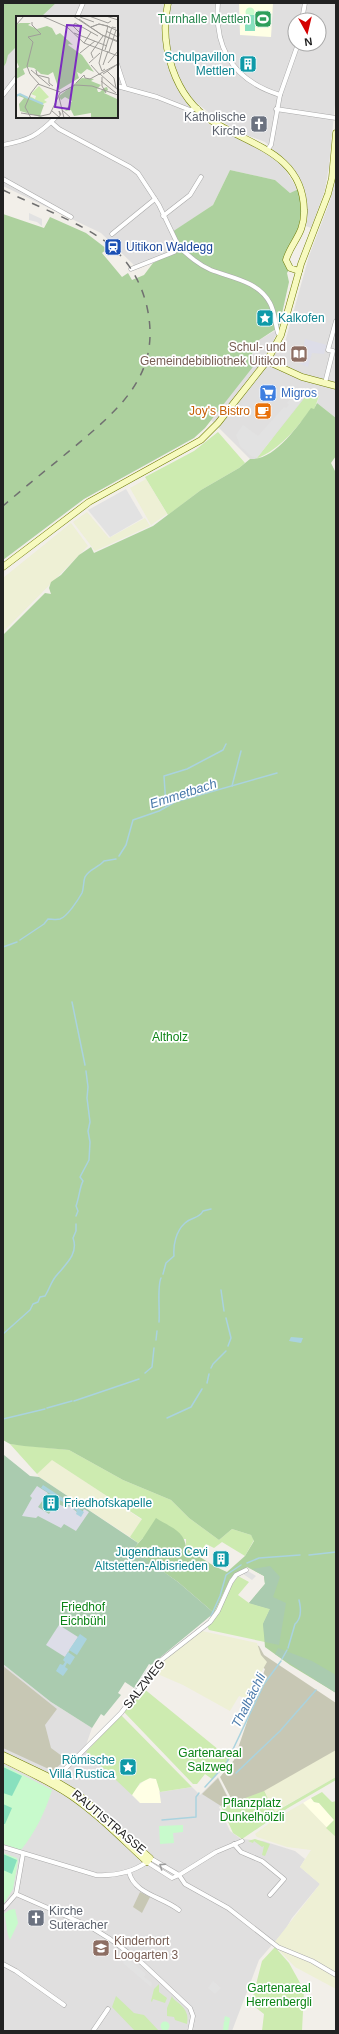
<svg xmlns="http://www.w3.org/2000/svg" width="339" height="2034" viewBox="0 0 339 2034" font-family="Arial,sans-serif">
  <style>
    .residential { fill: #e0dfdf; fill-rule: evenodd }
    .education { fill: #ffffe5 }
    .construction { fill: #c7c7b4 }
    .farmland { fill: #eef0d5 }
    .grass { fill: #cdebb0 }
    .forest { fill: #add19e }
    .cemetery { fill: #aacbaf }
    .park { fill: #c8facc }
    .pitch { fill: #88e0be }
    .parking { fill: #e2e2e2 }
    .plaza { fill: #dddde8 }
    .water { fill: #aad3df }
    .lines { fill: none; stroke-linecap: round; stroke-linejoin: round }
    .stream { stroke: #aad3df; stroke-width: 1.5 }
    .street-casing { stroke: #a9a9a9; stroke-width: 5 }
    .secondary-casing { stroke: #707d05; stroke-width: 7 }
    .street { stroke: #fff; stroke-width: 4 }
    .secondary { stroke: #f7fabf; stroke-width: 6 }
    .rail { stroke: #707070; stroke-width: 1.5; stroke-dasharray: 8 8; stroke-linecap: butt }
    .oneway { stroke: #9c9c9c }
    .labels { text-anchor: middle; stroke-width: 3.5; stroke-linejoin: round; paint-order: stroke }
    .leisure-label { font-size: 12px; fill: #27864d; stroke: #fff; text-anchor: end }
    .culture-label { font-size: 12px; fill: #0d838f; stroke: #fff; text-anchor: end }
    .worship-label { font-size: 12px; fill: #5b616d; stroke: #fff; text-anchor: end }
    .transit-label { font-size: 12px; fill: #164399; stroke: #fff; text-anchor: start }
    .education-label { font-size: 12px; fill: #785e54; stroke: #fff; text-anchor: end }
    .shop-label { font-size: 12px; fill: #366cbe; stroke: #fff; text-anchor: start }
    .food-label { font-size: 12px; fill: #c56008; stroke: #fff; text-anchor: end }
    .park-label { font-size: 12px; fill: #0c8416; stroke: #fff }
    .street-label { font-size: 12px; fill: #222; stroke: #fff }
    .water-label { font-size: 13px; font-style: italic; fill: #4a7aab; stroke: #fff }
    .inset-river { fill: none; stroke: #aad3df; stroke-width: 2 }
    .inset-road { fill: none; stroke: #9f9d99; stroke-width: 1 }
    .view { fill: #7b2cbf; fill-opacity: 0.15; stroke: #7b2cbf; stroke-width: 2 }
    .inset-edge { fill: none; stroke: #222; stroke-width: 2 }
  </style>
  <rect width="100%" height="100%" fill="#f2efe9"/>
  <g class="residential">
    <path d="M 56,3 L 165,3 L 162,32 L 164,53 L 173,78 L 189,103 L 207,123 L 269,154 L 283,166 L 298,190 L 290,193 L 275,180 L 230,170 L 213,205 L 173,232 L 184,248 L 138,269 L 101,233 L 3,186 L 3,68 L 6,63 L 7,55 L 17,46 L 17,117 L 117,117 L 117,17 L 41,17 Z"/>
    <path d="M 170,3 L 336,3 L 336,94 L 329,166 L 325,190 L 311,228 L 306,226 L 307,212 L 306,196 L 294,169 L 265,142 L 244,134 L 217,119 L 193,100 L 183,87 L 177,74 L 167,40 ZM 295,20 L 319,20 L 319,44 L 295,44 Z"/>
    <path d="M 336,166 L 336,418 L 317,403 L 319,396 L 312,397 L 270,441 L 256,459 L 250,459 L 211,420 L 255,363 L 250,359 L 259,340 L 276,330 L 277,334 L 274,339 L 280,351 L 285,342 L 309,256 L 330,201 Z"/>
    <path d="M 3,1664 L 51,1702 L 92,1728 L 85,1748 L 132,1794 L 134,1790 L 161,1792 L 192,1787 L 200,1795 L 218,1777 L 230,1801 L 219,1807 L 230,1831 L 241,1839 L 263,1841 L 295,1851 L 305,1859 L 300,1867 L 320,1884 L 292,1918 L 285,1930 L 259,1960 L 232,2031 L 3,2031 Z"/>
  </g>
  <g class="education">
    <path d="M 239,3 L 273,3 L 271,37 L 240,35 Z"/>
    <path d="M 147,1778 L 156,1779 L 158,1782 L 161,1803 L 140,1803 L 132,1795 L 134,1790 Z"/>
    <path d="M 311,1798 L 314,1802 L 319,1803 L 334,1820 L 326,1828 L 303,1803 Z"/>
  </g>
  <g class="construction">
    <path d="M 204,1633 L 259,1646 L 264,1655 L 336,1703 L 336,1776 L 224,1807 L 232,1800 L 220,1777 L 234,1760 L 265,1669 L 249,1656 Z"/>
    <path d="M 3,1666 L 57,1709 L 45,1725 L 51,1748 L 66,1759 L 53,1771 L 3,1748 Z"/>
    <path d="M 218,1778 L 229,1800 L 221,1806 L 202,1794 Z"/>
    <path d="M 140,1892 L 150,1897 L 142,1913 L 133,1907 Z"/>
  </g>
  <g class="farmland">
    <path d="M 146,479 L 167,514 L 151,525 L 130,488 Z"/>
    <path d="M 87,512 L 109,538 L 145,518 L 150,526 L 95,551 L 73,522 Z"/>
    <path d="M 71,523 L 88,546 L 3,632 L 3,578 Z"/>
    <path d="M 52,1459 L 142,1520 L 130,1537 L 39,1477 L 37,1474 Z"/>
    <path d="M 202,1631 L 257,1643 L 261,1655 L 267,1662 L 246,1699 L 239,1696 L 230,1711 L 183,1685 L 153,1672 L 164,1660 Z"/>
    <path d="M 336,1750 L 336,1777 L 274,1812 L 264,1791 Z"/>
    <path d="M 303,1803 L 336,1837 L 336,1989 L 295,1967 L 275,1946 L 274,1943 L 320,1884 L 300,1867 L 311,1850 L 287,1847 L 257,1837 L 255,1834 L 275,1819 Z"/>
  </g>
  <g class="grass">
    <path d="M 306,396 L 319,396 L 314,410 L 311,409 C 296,429 280,449 256,459 Z"/>
    <path d="M 218,432 L 245,463 L 239,468 L 201,490 L 168,515 L 145,477 L 194,451 Z"/>
    <path d="M 10,1444 L 69,1450 L 123,1480 L 171,1500 L 189,1518 L 219,1540 L 232,1529 L 251,1535 L 254,1540 L 245,1556 L 222,1542 L 214,1548 L 206,1544 L 198,1556 L 186,1548 L 186,1539 L 143,1538 L 138,1543 L 130,1537 L 142,1519 L 52,1460 L 37,1474 Z"/>
    <path d="M 238,1576 L 249,1582 L 238,1595 L 249,1603 L 270,1609 L 263,1624 L 265,1642 L 209,1630 L 207,1626 C 221,1612 226,1592 238,1576 Z"/>
    <path d="M 143,1688 L 230,1759 L 212,1779 L 205,1774 L 197,1784 L 193,1784 L 124,1712 Z"/>
    <path d="M 121,1715 L 192,1787 L 160,1792 L 156,1779 L 150,1778 L 140,1783 L 132,1795 L 86,1752 Z"/>
    <path d="M 336,1777 L 336,1780 L 288,1808 L 242,1839 L 233,1833 L 221,1806 L 228,1802 L 229,1804 L 264,1791 L 275,1812 Z"/>
    <path d="M 322,1792 L 332,1802 L 336,1801 L 336,1837 L 326,1828 L 334,1820 L 319,1803 L 314,1802 L 311,1798 Z"/>
    <path d="M 255,1839 L 270,1844 L 265,1856 L 262,1855 L 264,1846 L 262,1847 L 254,1841 L 253,1843 L 248,1841 Z"/>
    <path d="M 275,1947 L 289,1963 L 304,1990 L 302,2031 L 262,2031 L 264,2014 L 251,2004 L 262,1961 Z"/>
    <path d="M 159,1984 L 159,1992 L 167,1998 L 165,2003 L 153,1999 L 152,2002 L 151,2001 L 154,1989 Z"/>
    <path d="M 116,1996 L 134,2013 L 144,2015 L 159,2031 L 135,2031 L 112,2007 Z"/>
    <path d="M 172,1996 C 173,2002 191,2006 187,2024 L 175,2020 L 174,2017 L 167,2016 L 167,2008 Z"/>
  </g>
  <g class="forest">
    <path d="M 3,3 L 56,3 L 41,17 L 17,17 L 17,46 L 8,55 L 6,63 L 3,68 Z"/>
    <path d="M 230,170 L 275,180 L 290,193 L 301,188 L 304,213 L 288,256 L 290,268 L 287,273 L 289,282 L 279,327 L 259,340 L 250,358 L 256,363 L 205,428 L 194,438 L 84,499 L 3,560 L 3,227 L 4,223 L 3,214 L 44,228 L 50,217 L 86,233 L 107,249 L 102,253 L 122,277 L 128,273 L 132,280 L 144,275 L 153,263 L 183,248 L 172,232 L 213,205 Z"/>
    <path d="M 317,403 L 336,418 L 336,456 L 331,463 L 336,473 L 336,1693 L 290,1665 L 265,1647 L 263,1624 L 270,1609 L 249,1603 L 265,1584 L 264,1576 L 247,1567 L 230,1579 L 214,1613 L 178,1582 L 132,1550 L 143,1538 L 156,1518 C 170,1527 185,1531 186,1548 L 214,1566 L 227,1572 L 245,1556 L 254,1541 L 251,1535 L 232,1529 L 219,1540 L 189,1518 L 171,1500 L 123,1480 L 69,1450 L 24,1446 L 10,1444 L 3,1440 L 3,635 L 45,593 L 51,594 L 49,588 L 51,582 L 61,575 L 79,555 L 91,547 L 94,553 L 153,526 L 201,490 L 239,468 L 250,459 C 274,461 298,426 311,408 L 314,409 Z"/>
  </g>
  <g class="cemetery">
    <path d="M 4,1455 L 30,1476 L 39,1477 L 138,1543 L 133,1550 L 178,1582 L 214,1613 L 151,1665 L 149,1664 L 134,1688 L 125,1682 L 118,1693 L 121,1695 L 104,1716 L 101,1714 L 92,1728 L 51,1702 L 3,1664 Z"/>
    <path d="M 270,1566 L 280,1577 L 273,1597 L 286,1603 L 279,1645 L 265,1642 L 263,1624 L 270,1609 L 249,1603 L 265,1584 L 264,1576 L 252,1569 Z"/>
    <path d="M 278,1648 L 312,1661 L 336,1675 L 336,1693 L 275,1654 Z"/>
  </g>
  <g class="park">
    <circle cx="250" cy="12" r="4.5"/>
    <path d="M 3,1765 L 52,1790 C 46,1810 35,1833 21,1850 L 3,1844 Z"/>
    <path d="M 183,1825 L 183,1832 L 173,1833 L 174,1843 L 160,1844 L 159,1826 Z"/>
    <path d="M 3,1853 L 17,1858 L 18,1861 L 13,1889 L 3,1905 Z"/>
    <path d="M 15,1909 L 18,1923 L 10,1940 C 6,1932 7,1923 4,1914 L 9,1910 Z"/>
    <path d="M 225,2016 L 230,2018 L 228,2031 L 223,2030 L 224,2021 L 228,2022 L 224,2020 Z"/>
    <circle cx="165" cy="2026" r="4.5"/>
  </g>
  <g class="pitch">
    <rect x="245" y="15" width="10" height="16"/>
    <path d="M 3,1767 L 22,1776 L 12,1796 L 3,1793 Z"/>
    <path d="M 3,1804 L 12,1808 L 5,1824 L 3,1824 Z"/>
    <path d="M 3,1854 L 17,1860 L 12,1874 L 3,1870 Z"/>
  </g>
  <g class="parking">
    <path d="M 29,213 L 42,219 L 42,226 L 37,222 L 29,220 Z"/>
    <path d="M 297,390 L 305,396 L 257,458 L 251,456 L 240,446 L 236,435 L 243,425 L 258,436 L 284,407 L 286,408 L 289,405 L 287,403 Z"/>
    <path d="M 126,489 L 143,518 L 110,537 L 88,510 Z"/>
    <path d="M 248,1571 L 256,1576 L 252,1580 L 243,1574 Z"/>
    <path d="M 146,1670 L 149,1672 L 137,1691 L 134,1689 Z"/>
    <path d="M 125,1957 L 146,1974 L 144,1977 L 152,1983 L 151,1987 L 123,1963 Z"/>
    <path d="M 213,1981 L 221,1988 L 215,1994 L 208,1988 Z"/>
  </g>
  <g class="plaza">
    <path d="M 305,339 L 327,345 L 324,354 L 312,353 L 308,367 L 300,364 Z"/>
    <path d="M 37,1486 L 48,1493 L 38,1507 L 49,1514 L 56,1503 L 67,1508 L 69,1506 L 81,1515 L 84,1509 L 89,1512 L 76,1531 L 64,1524 L 61,1528 L 38,1516 L 36,1518 L 22,1516 L 32,1498 L 30,1496 Z"/>
    <path d="M 59,1625 L 78,1637 L 65,1657 L 46,1645 Z"/>
  </g>
  <g class="water">
    <path d="M 291,1337 L 303,1338 L 301,1343 L 289,1341 Z"/>
    <path d="M 43,1485 L 84,1512 L 81,1517 L 76,1514 L 77,1511 L 41,1488 Z"/>
    <path d="M 80,1634 L 87,1639 L 77,1655 L 69,1650 Z"/>
    <path d="M 68,1652 L 75,1657 L 70,1665 L 67,1663 L 65,1667 L 68,1669 L 63,1676 L 56,1671 L 60,1664 L 63,1665 L 65,1662 L 63,1660 Z"/>
  </g>
  <g class="lines">
    <g class="stream">
      <path d="M 232,786 L 241,751"/>
      <path d="M 166,806 L 164,776 L 187,769 L 223,750 L 226,744"/>
      <path d="M 119,856 L 126,845 L 133,820 L 159,811 L 175,802 L 277,773"/>
      <path d="M 20,940 L 44,924 L 48,919 C 52,919 56,920 60,919 C 67,917 78,900 82,893 C 84,888 83,882 85,877 C 89,869 98,868 104,861 L 116,859"/>
      <path d="M 3,947 L 17,942"/>
      <path d="M 72,1002 L 85,1065"/>
      <path d="M 76,1216 L 78,1211 L 76,1206 C 79,1198 80,1186 83,1181 L 80,1177 L 89,1160 L 90,1142 L 88,1131 L 90,1122 L 87,1098 L 88,1087 L 86,1071"/>
      <path d="M 163,1274 L 166,1263 L 174,1256 C 173,1245 176,1231 185,1223 C 191,1217 199,1219 203,1211 L 211,1209"/>
      <path d="M 221,1290 L 224,1311"/>
      <path d="M 226,1318 L 231,1338 L 228,1346"/>
      <path d="M 159,1322 C 160,1310 157,1286 161,1278"/>
      <path d="M 3,1334 L 30,1310 L 33,1304 L 38,1302 L 40,1297 L 45,1296 C 49,1290 51,1282 56,1276 C 65,1265 79,1254 73,1238 L 76,1231 L 76,1224"/>
      <path d="M 156,1340 L 157,1331"/>
      <path d="M 211,1368 L 213,1364 L 226,1351"/>
      <path d="M 145,1373 L 152,1367 L 154,1348"/>
      <path d="M 207,1383 L 209,1374"/>
      <path d="M 74,1401 L 139,1379"/>
      <path d="M 47,1408 L 72,1401"/>
      <path d="M 167,1418 L 191,1407 L 202,1389"/>
      <path d="M 3,1419 L 45,1409"/>
      <path d="M 309,1555 L 336,1552"/>
      <path d="M 247,1563 L 259,1558 L 300,1555"/>
      <path d="M 211,1616 L 220,1596 L 226,1575 L 241,1565"/>
      <path d="M 288,1648 L 295,1624 C 302,1618 301,1608 299,1600"/>
      <path d="M 282,1659 L 287,1650"/>
      <path d="M 236,1773 L 280,1731 L 316,1690"/>
      <path d="M 205,1787 L 226,1764 L 264,1684 L 281,1661"/>
      <path d="M 162,1820 L 196,1817 L 196,1797 L 199,1793"/>
    </g>
    <defs>
      <g id="street">
        <path d="M 218,3 C 214,50 235,81 280,95"/>
        <path d="M 77,17 L 83,3"/>
        <path d="M 302,20 L 305,3"/>
        <path d="M 117,35 L 117,34"/>
        <path d="M 117,64 L 125,88"/>
        <path d="M 117,86 L 157,97 L 190,110 L 198,108"/>
        <path d="M 3,95 L 17,77"/>
        <path d="M 276,109 L 336,118"/>
        <path d="M 51,122 L 59,129 L 130,167 L 138,173 L 159,205 L 179,247 L 174,252 L 131,269"/>
        <path d="M 3,145 C 29,140 37,136 56,117"/>
        <path d="M 268,149 L 271,145 L 280,95 L 298,44"/>
        <path d="M 3,179 L 71,217"/>
        <path d="M 163,216 L 190,195 L 201,177"/>
        <path d="M 112,234 L 155,199"/>
        <path d="M 179,247 C 189,256 199,265 211,270 C 232,278 258,281 270,303 C 275,312 275,323 278,333 L 281,335"/>
        <path d="M 325,383 L 333,351 L 328,350 L 336,321"/>
        <path d="M 54,1780 L 121,1713 L 160,1661 L 210,1622 L 218,1611 L 231,1582 L 236,1575 L 246,1570"/>
        <path d="M 234,1844 L 241,1852 L 262,1861 L 284,1879 L 270,1895"/>
        <path d="M 3,1847 L 96,1875 C 114,1876 131,1873 147,1862 L 172,1878 L 179,1875 L 216,1852 L 242,1841"/>
        <path d="M 150,1858 L 179,1875 L 185,1884 L 228,1908 L 278,1947 L 312,1961 L 336,1975"/>
        <path d="M 129,1872 C 134,1894 163,1897 179,1910"/>
        <path d="M 16,1894 L 89,1926 L 110,1939 L 142,1963 L 190,2008 L 193,2016 L 190,2031"/>
        <path d="M 3,1909 L 16,1894 L 23,1854"/>
        <path d="M 3,1964 L 16,1971 L 64,2005"/>
        <path d="M 93,2031 L 108,2009"/>
      </g>
      <g id="secondary">
        <path d="M 168,3 C 159,45 174,97 212,121 C 250,145 303,154 304,210 C 305,234 291,242 286,260 L 290,268 L 299,271"/>
        <path d="M 267,361 L 302,377 L 336,386"/>
        <path d="M 3,567 L 89,502 L 201,440 L 218,423 L 267,361 L 281,335 L 301,264 L 328,194 L 332,178 L 336,133"/>
        <path d="M 3,1755 L 47,1776 L 79,1795 L 150,1858 L 147,1862 C 122,1839 98,1814 70,1795 C 49,1781 26,1771 3,1759"/>
      </g>
    </defs>
    <use href="#street" class="street-casing"/>
    <use href="#secondary" class="secondary-casing"/>
    <use href="#street" class="street"/>
    <use href="#secondary" class="secondary"/>
    <path class="rail" d="M 3,190 C 34,205 79,222 106,242 C 127,258 141,281 147,307 C 162,375 119,409 73,448 C 50,467 26,486 3,506"/>
  </g>
  <defs><path id="oneway-chevron" d="M-2-3.5L2.5 0L-2 3.5" fill="none" stroke-width="1.6" stroke-linecap="round" stroke-linejoin="round"/></defs>
  <use class="oneway" href="#oneway-chevron" transform="translate(162 1866) rotate(-146)"/>
  <defs>
    <symbol id="stadium-square" viewBox="-11 -11 22 22"><rect x="-9" y="-9" width="18" height="18" rx="4" fill="#2e9e5b" stroke="#fff"/><path d="M0-5a6.5 5 0 1 0 0 10a6.5 5 0 1 0 0-10ZM-3.5-1.8h7v3.6h-7Z" fill="#fff"/></symbol>
    <symbol id="building-square" viewBox="-11 -11 22 22"><rect x="-9" y="-9" width="18" height="18" rx="4" fill="#0f9aa8" stroke="#fff"/><path d="M-4-6H4V6H1V3H-1V6H-4ZM-2.5-4.3h1.7v1.8h-1.7ZM.8-4.3h1.7v1.8H.8ZM-2.5-1h1.7V.8h-1.7ZM.8-1h1.7V.8H.8Z" fill="#fff"/></symbol>
    <symbol id="church-square" viewBox="-11 -11 22 22"><rect x="-9" y="-9" width="18" height="18" rx="4" fill="#6b7280" stroke="#fff"/><path d="M-1.2-6h2.4v3.5h3.3v2.4h-3.3V6h-2.4V-.1h-3.3v-2.4h3.3Z" fill="#fff"/></symbol>
    <symbol id="station-square" viewBox="-11 -11 22 22"><rect x="-9" y="-9" width="18" height="18" rx="4" fill="#1a4fb4" stroke="#fff"/><path d="M-3-6H3Q5-6 5-4V2Q5 4 3 4L4.5 6H3L1.5 4h-3L-3 6H-4.5L-3 4Q-5 4-5 2V-4Q-5-6-3-6ZM-3.5-4v3h7v-3ZM-3.5 1v1.5H-2V1ZM2 1v1.5H3.5V1Z" fill="#fff"/></symbol>
    <symbol id="sight-square" viewBox="-11 -11 22 22"><rect x="-9" y="-9" width="18" height="18" rx="4" fill="#0f9aa8" stroke="#fff"/><path d="M0-6L1.8-2.2L6-1.7L2.9 1.2L3.7 5.4L0 3.3L-3.7 5.4L-2.9 1.2L-6-1.7L-1.8-2.2Z" fill="#fff"/></symbol>
    <symbol id="library-square" viewBox="-11 -11 22 22"><rect x="-9" y="-9" width="18" height="18" rx="4" fill="#8d6e63" stroke="#fff"/><path d="M-6-4Q-3-5.5-.7-3.5V5Q-3 3-6 4ZM6-4Q3-5.5 .7-3.5V5Q3 3 6 4Z" fill="#fff"/></symbol>
    <symbol id="supermarket-square" viewBox="-11 -11 22 22"><rect x="-9" y="-9" width="18" height="18" rx="4" fill="#3f7fe0" stroke="#fff"/><path d="M-6-5.5h2.5l.6 2H6L4.5 2H-2.5L-4.4-4H-6ZM-1.5 3.2a1.3 1.3 0 1 0 .1 0ZM3 3.2a1.3 1.3 0 1 0 .1 0Z" fill="#fff"/></symbol>
    <symbol id="cafe-square" viewBox="-11 -11 22 22"><rect x="-9" y="-9" width="18" height="18" rx="4" fill="#e8710a" stroke="#fff"/><path d="M-5.5-4.5H6V0H3Q3 3.5 0 3.5H-2.5Q-5.5 3.5-5.5 0ZM3-3.2v2h1.7v-2ZM-6 4.5H4V6H-6Z" fill="#fff"/></symbol>
    <symbol id="school-square" viewBox="-11 -11 22 22"><rect x="-9" y="-9" width="18" height="18" rx="4" fill="#8d6e63" stroke="#fff"/><path d="M0-5L7-2L0 1L-7-2ZM-4 1L0 2.5L4 1V4Q0 6-4 4Z" fill="#fff"/></symbol>
  </defs>
  <g fill-rule="evenodd">
    <use href="#stadium-square" x="253" y="9" width="20" height="20"/>
    <use href="#building-square" x="238" y="54" width="20" height="20"/>
    <use href="#church-square" x="249" y="114" width="20" height="20"/>
    <use href="#station-square" x="103" y="237" width="20" height="20"/>
    <use href="#sight-square" x="255" y="308" width="20" height="20"/>
    <use href="#library-square" x="289" y="344" width="20" height="20"/>
    <use href="#supermarket-square" x="258" y="383" width="20" height="20"/>
    <use href="#cafe-square" x="253" y="401" width="20" height="20"/>
    <use href="#building-square" x="41" y="1493" width="20" height="20"/>
    <use href="#building-square" x="211" y="1549" width="20" height="20"/>
    <use href="#sight-square" x="118" y="1757" width="20" height="20"/>
    <use href="#church-square" x="26" y="1908" width="20" height="20"/>
    <use href="#school-square" x="91" y="1938" width="20" height="20"/>
  </g>
  <g class="labels">
    <g class="leisure-label">
      <text x="250" y="23">Turnhalle Mettlen</text>
    </g>
    <g class="culture-label">
      <text x="235" y="61">Schulpavillon<tspan x="235" dy="14">Mettlen</tspan></text>
      <text x="278" y="322" text-anchor="start">Kalkofen</text>
      <text x="64" y="1507" text-anchor="start">Friedhofskapelle</text>
      <text x="208" y="1556">Jugendhaus Cevi<tspan x="208" dy="14">Altstetten-Albisrieden</tspan></text>
      <text x="115" y="1764">Römische<tspan x="115" dy="14">Villa Rustica</tspan></text>
    </g>
    <g class="worship-label">
      <text x="246" y="121">Katholische<tspan x="246" dy="14">Kirche</tspan></text>
      <text x="49" y="1915" text-anchor="start">Kirche<tspan x="49" dy="14">Suteracher</tspan></text>
    </g>
    <g class="transit-label">
      <text x="126" y="251">Uitikon Waldegg</text>
    </g>
    <g class="education-label">
      <text x="286" y="351">Schul- und<tspan x="286" dy="14">Gemeindebibliothek Uitikon</tspan></text>
      <text x="114" y="1945" text-anchor="start">Kinderhort<tspan x="114" dy="14">Loogarten 3</tspan></text>
    </g>
    <g class="shop-label">
      <text x="281" y="397">Migros</text>
    </g>
    <g class="food-label">
      <text x="250" y="415">Joy's Bistro</text>
    </g>
    <g class="park-label">
      <text x="170" y="1041">Altholz</text>
      <text x="83" y="1611">Friedhof<tspan x="83" dy="14">Eichbühl</tspan></text>
      <text x="210" y="1757">Gartenareal<tspan x="210" dy="14">Salzweg</tspan></text>
      <text x="252" y="1807">Pflanzplatz<tspan x="252" dy="14">Dunkelhölzli</tspan></text>
      <text x="279" y="1992">Gartenareal<tspan x="279" dy="14">Herrenbergli</tspan></text>
    </g>
    <g class="street-label">
      <text transform="translate(144 1684) rotate(-52)" y="4">SALZWEG</text>
      <text transform="translate(109 1822) rotate(40)" y="4">RAUTISTRASSE</text>
    </g>
    <g class="water-label">
      <text transform="translate(183 793) rotate(-18)" y="5">Emmetbach</text>
      <text transform="translate(248 1700) rotate(-63)" y="5">Thalbächli</text>
    </g>
  </g>
  <g transform="translate(16 16)">
    <rect width="102" height="102" fill="#f2efe9"/>
    <path d="M 23,70 L 33,81 L 28,84 L 31,86 L 27,88 L 13,82 L 14,80 L 19,83 L 20,80 L 15,78 Z" fill="#cdebb0"/>
    <path d="M 4,7 L 15,7 L 12,9 L 21,13 L 31,10 L 36,12 L 40,19 L 44,17 L 57,29 L 53,28 L 52,29 L 66,39 L 78,56 L 71,53 L 65,58 L 61,56 L 63,62 L 43,74 L 37,56 L 32,59 L 25,58 L 18,52 L 12,51 L 7,53 L 9,58 L 0,63 L 0,53 L 3,51 L 0,44 L 0,8 ZM 66,62 L 78,63 L 75,65 L 85,69 L 81,73 L 82,76 L 84,76 L 88,72 L 91,71 L 92,74 L 88,77 L 101,83 L 102,102 L 75,102 L 75,97 L 58,100 L 55,94 L 49,95 L 56,85 L 49,81 L 45,84 L 43,80 ZM 4,78 L 28,89 L 24,100 L 28,102 L 4,95 L 3,88 L 8,82 L 0,79 Z" fill="#add19e"/>
    <path class="inset-river" d="M 0,80 L 4,78 L 12,82M 13,82 L 27,88"/>
    <path class="inset-road" d="M 26,0 L 51,11 L 68,27 L 102,40M 57,0 L 86,19 L 102,26M 73,0 L 92,7 L 95,5M 90,0 L 102,4M 64,1 L 78,6M 63,3 L 86,19 L 102,25M 16,6 L 16,9 L 25,18 L 12,21 L 17,26 L 11,50 L 14,58 L 23,68M 59,7 L 82,20M 59,7 L 57,10 L 63,16M 0,9 L 8,0M 91,10 L 102,15M 75,11 L 83,8 L 92,10M 75,11 L 83,8 L 94,11M 90,15 L 102,21M 58,17 L 91,30M 68,27 L 75,16M 89,34 L 96,11 L 100,12M 93,36 L 100,14M 64,37 L 79,25M 77,42 L 75,37 L 87,20M 73,47 L 84,37M 92,47 L 102,35M 75,49 L 84,59M 87,49 L 92,35M 89,53 L 86,55 L 83,47 L 92,10M 15,54 L 34,70M 20,54 L 21,59 L 33,62 L 33,67 L 37,70M 91,55 L 98,62 L 100,72M 84,58 L 102,74M 87,58 L 102,48M 86,61 L 86,70 L 90,77M 85,65 L 100,77M 60,67 L 68,59 L 69,62 L 74,63 L 102,48M 43,81 L 48,102M 46,94 L 55,102M 36,95 L 43,101 L 45,98 L 43,95 L 44,99M 5,97 L 25,100 L 34,98 L 44,77 L 59,69 L 76,70 L 102,79M 15,102 L 9,91 L 15,77 L 22,68 L 44,76"/>
    <path class="view" d="M 51,9 L 65,10 L 53,93 L 39,91 Z"/>
    <rect width="102" height="102" class="inset-edge"/>
  </g>
  <rect width="339" height="2034" fill="none" stroke="#222222" stroke-width="8"/>
  <g transform="translate(307 32) rotate(172)"><circle r="19" fill="#ffffff" stroke="#a7a7a7"/>
  <path d="M0-3L7 15L0 10L-7 15Z" fill="#d40000"/>
  <text y="-6" font-size="11" font-weight="bold" text-anchor="middle" fill="#222222">N</text>
  </g>
</svg>
